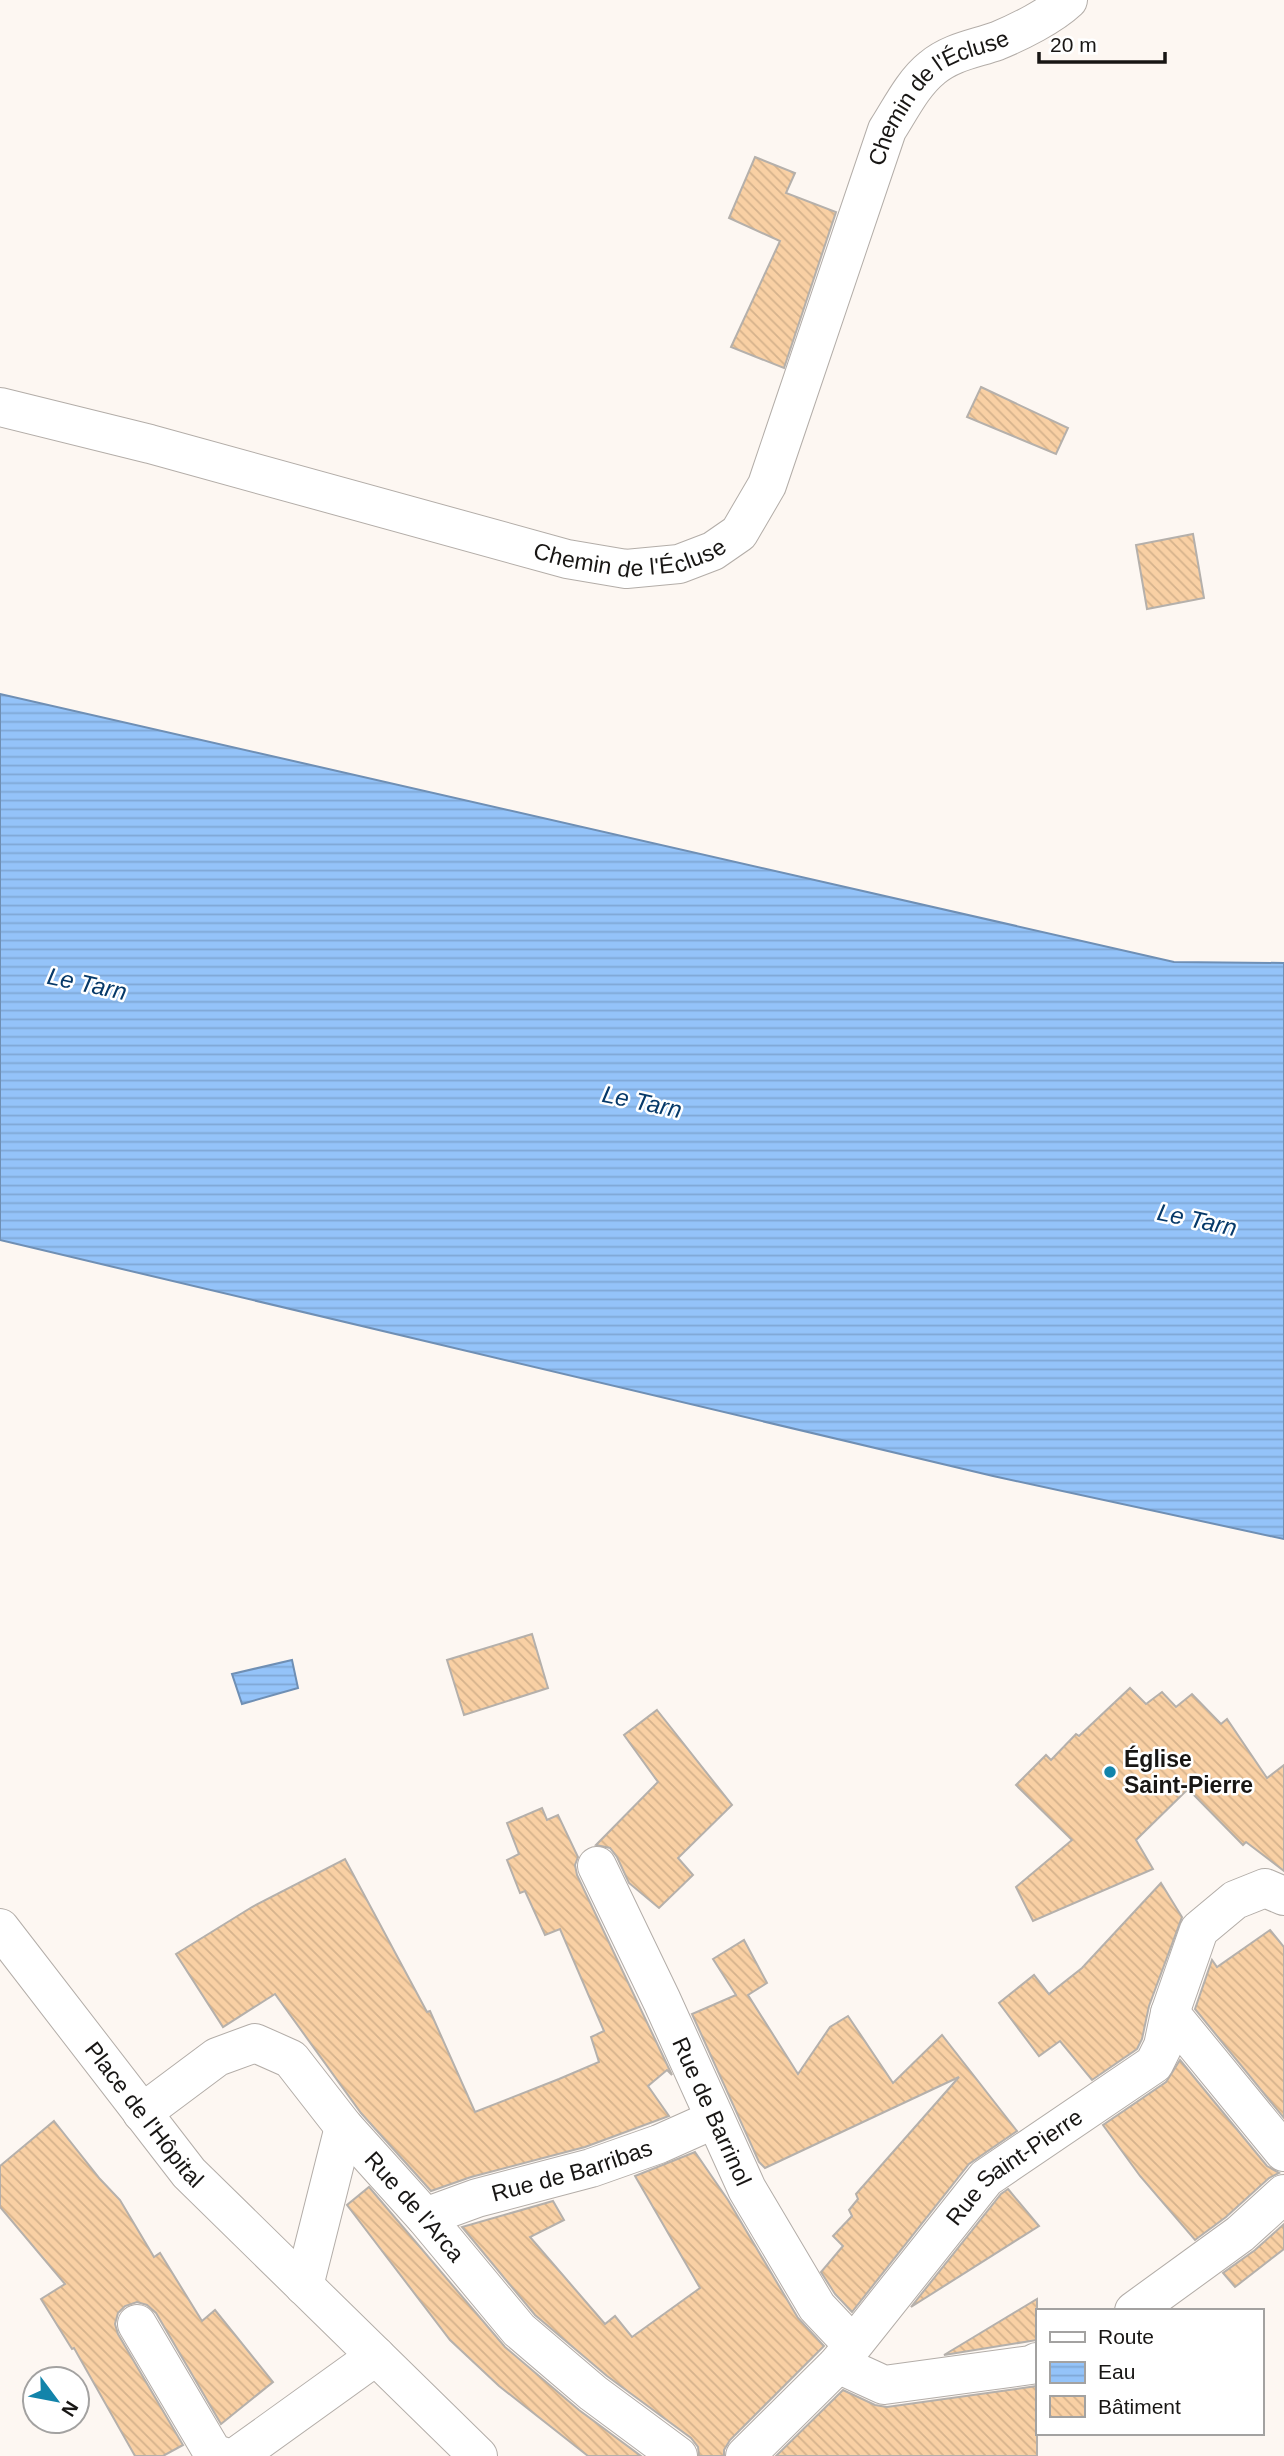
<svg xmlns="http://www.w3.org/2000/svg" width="1284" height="2456" viewBox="0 0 1284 2456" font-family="Helvetica,sans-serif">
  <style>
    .water { fill: url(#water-rules); stroke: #6f8fb4; stroke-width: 2 }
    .building { fill: url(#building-back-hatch); stroke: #b5b0ab; stroke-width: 2 }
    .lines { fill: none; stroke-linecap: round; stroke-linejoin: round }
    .minor-casing { stroke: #b3ada8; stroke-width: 40 }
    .minor { stroke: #fff; stroke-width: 38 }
    .poi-dot { fill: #1384aa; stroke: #fff; stroke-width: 2.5 }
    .labels { text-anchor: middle; stroke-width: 5; stroke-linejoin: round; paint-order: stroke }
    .street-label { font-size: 23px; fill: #181614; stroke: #fff }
    .poi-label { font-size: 23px; font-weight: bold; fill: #181614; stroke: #fff; text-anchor: start }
    .water-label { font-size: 24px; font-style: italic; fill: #063969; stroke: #fff }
  </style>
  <defs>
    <pattern id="water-rules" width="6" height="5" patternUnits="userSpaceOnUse" patternTransform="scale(1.75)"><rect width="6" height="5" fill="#94c3f9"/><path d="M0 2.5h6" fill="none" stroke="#7fa7d5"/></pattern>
    <pattern id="building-back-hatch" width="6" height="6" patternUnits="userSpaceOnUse" patternTransform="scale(1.75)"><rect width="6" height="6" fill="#f9d0a4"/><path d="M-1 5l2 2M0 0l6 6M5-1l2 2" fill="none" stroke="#d5b28c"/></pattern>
  </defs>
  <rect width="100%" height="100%" fill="#fdf7f2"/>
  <g class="water">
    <path d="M 0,694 L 1174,962 L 1284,963 L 1284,1539 L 993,1476 L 0,1240 Z"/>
    <path d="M 292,1660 L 298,1688 L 242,1704 L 232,1674 Z"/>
  </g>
  <g class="building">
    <path d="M 755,157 L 795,173 L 786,193 L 836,212 L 784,368 L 731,347 L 780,241 L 729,218 Z"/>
    <path d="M 981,387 L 1068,428 L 1056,454 L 967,417 Z"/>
    <path d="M 1193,534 L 1204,598 L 1147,609 L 1136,545 Z"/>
    <path d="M 532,1634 L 548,1688 L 464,1715 L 447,1660 Z"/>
    <path d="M 1130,1688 L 1146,1704 L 1162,1692 L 1176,1707 L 1192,1694 L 1221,1724 L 1227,1719 L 1267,1778 L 1284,1765 L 1284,1871 L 1246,1842 L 1243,1845 L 1188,1789 L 1136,1840 L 1153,1869 L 1033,1921 L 1016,1887 L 1072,1840 L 1016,1785 L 1046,1755 L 1051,1760 L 1076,1734 L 1079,1736 Z"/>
    <path d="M 657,1710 L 732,1805 L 678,1858 L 693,1875 L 659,1908 L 629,1883 L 617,1857 L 610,1848 L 596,1845 L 658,1782 L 624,1735 Z"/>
    <path d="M 542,1808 L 547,1820 L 558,1815 L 578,1857 L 575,1865 L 577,1875 L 672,2075 L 667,2070 L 648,2086 L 669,2116 L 585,2147 L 471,2177 L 431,2191 L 361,2113 L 275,1994 L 223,2027 L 176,1954 L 252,1907 L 345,1859 L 427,2012 L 430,2011 L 475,2112 L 559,2079 L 599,2062 L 591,2037 L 604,2031 L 560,1929 L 545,1935 L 525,1891 L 520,1893 L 507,1860 L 519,1854 L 507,1823 Z"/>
    <path d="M 1161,1883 L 1182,1917 L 1149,2006 L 1142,2039 L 1137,2049 L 1092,2080 L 1060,2041 L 1039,2056 L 999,2003 L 1034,1975 L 1049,1994 L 1082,1968 Z"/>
    <path d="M 1270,1930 L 1284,1947 L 1284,2118 L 1195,2009 L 1212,1960 L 1217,1967 Z"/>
    <path d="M 744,1940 L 767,1983 L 748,1995 L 798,2074 L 830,2027 L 848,2016 L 893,2083 L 942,2035 L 1017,2131 L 969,2164 L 852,2312 L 835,2294 L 821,2272 L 843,2246 L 833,2236 L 852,2216 L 849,2210 L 858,2199 L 856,2194 L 959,2077 L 765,2168 L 759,2162 L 692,2014 L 736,1995 L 713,1959 Z"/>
    <path d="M 1180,2060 L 1267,2166 L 1279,2173 L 1269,2178 L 1226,2217 L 1195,2240 L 1140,2176 L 1103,2125 L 1166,2082 Z"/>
    <path d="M 54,2121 L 100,2179 L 120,2200 L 154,2257 L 160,2253 L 202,2321 L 215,2310 L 273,2382 L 221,2424 L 156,2313 L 147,2305 L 137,2302 L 125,2306 L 118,2313 L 115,2324 L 118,2334 L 183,2445 L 163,2456 L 135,2456 L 74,2348 L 72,2349 L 41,2299 L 65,2284 L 0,2207 L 0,2166 Z"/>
    <path d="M 695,2152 L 728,2200 L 798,2318 L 824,2346 L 730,2440 L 724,2450 L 724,2456 L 699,2456 L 698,2447 L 691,2438 L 607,2376 L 535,2315 L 462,2227 L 553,2201 L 564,2220 L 530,2237 L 605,2324 L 615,2316 L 632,2337 L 700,2288 L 635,2176 Z"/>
    <path d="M 369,2187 L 505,2347 L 579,2410 L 641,2456 L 588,2456 L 499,2386 L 450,2340 L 347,2205 Z"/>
    <path d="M 1008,2189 L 1039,2226 L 911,2307 L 1001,2194 Z"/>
    <path d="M 1284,2224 L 1284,2249 L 1235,2287 L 1223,2273 L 1255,2250 Z"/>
    <path d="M 1037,2299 L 1037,2340 L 944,2355 Z"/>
    <path d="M 1037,2386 L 1037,2456 L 776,2456 L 843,2390 L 875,2405 L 887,2407 Z"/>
  </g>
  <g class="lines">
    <defs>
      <g id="minor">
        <path id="s1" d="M 0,407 L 150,444 L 567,559 L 626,569 L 679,564 L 713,551 L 739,533 L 767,485 L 887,130 C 900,110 913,83 932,68 C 951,52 974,49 997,41 C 1019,32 1051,16 1068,0"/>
        <path id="s2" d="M 597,1866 L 662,2001 L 747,2189 L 817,2307 L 852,2344"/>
        <path id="s3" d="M 0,1928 L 189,2173 L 478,2456"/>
        <path d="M 1170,2013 L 1284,2152"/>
        <path id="s4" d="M 142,2113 L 217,2057 L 255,2043 L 291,2059 L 344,2127 L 425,2217 L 519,2330 L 593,2393 L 678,2456"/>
        <path id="s5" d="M 425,2217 L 477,2198 L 591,2168 L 659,2144 L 715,2119"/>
        <path d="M 304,2286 L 344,2127"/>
        <path d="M 1134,2311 L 1240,2234 L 1284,2194"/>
        <path d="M 137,2324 L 213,2453 L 222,2456"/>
        <path d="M 838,2364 L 884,2385 L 1031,2365 L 1037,2362"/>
        <path d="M 237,2456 L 376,2356"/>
        <path id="s6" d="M 745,2456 L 838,2364 L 986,2178 L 1154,2064 L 1163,2046 L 1170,2013 L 1199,1930 L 1235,1900 L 1265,1888 L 1284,1896"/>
      </g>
    </defs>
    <use href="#minor" class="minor-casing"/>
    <use href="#minor" class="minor"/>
  </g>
  <circle class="poi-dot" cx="1110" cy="1772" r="7"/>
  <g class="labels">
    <g class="street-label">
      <text dy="8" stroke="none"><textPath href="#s1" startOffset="1260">Chemin de l'Écluse</textPath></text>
      <text dy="8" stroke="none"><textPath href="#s1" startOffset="651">Chemin de l'Écluse</textPath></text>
      <text dy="8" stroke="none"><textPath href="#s2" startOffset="271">Rue de Barrinol</textPath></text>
      <text dy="8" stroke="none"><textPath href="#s3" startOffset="236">Place de l'Hôpital</textPath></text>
      <text dy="8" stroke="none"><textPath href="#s6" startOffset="397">Rue Saint-Pierre</textPath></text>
      <text dy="8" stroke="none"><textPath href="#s5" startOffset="154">Rue de Barribas</textPath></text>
      <text dy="8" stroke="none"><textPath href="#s4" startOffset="366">Rue de l'Arca</textPath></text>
    </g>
    <g class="poi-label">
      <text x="1124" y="1767">Église<tspan x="1124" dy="26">Saint-Pierre</tspan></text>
    </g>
    <g class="water-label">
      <text transform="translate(87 984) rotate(12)" y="8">Le Tarn</text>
      <text transform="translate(642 1102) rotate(12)" y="8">Le Tarn</text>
      <text transform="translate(1197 1220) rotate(12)" y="8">Le Tarn</text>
    </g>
  </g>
  <rect x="1036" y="2309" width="228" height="126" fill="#ffffff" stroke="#a3a2a1" stroke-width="2"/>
  <rect x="1050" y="2332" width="35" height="10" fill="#ffffff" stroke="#a3a2a1" stroke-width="2"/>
  <text x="1098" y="2344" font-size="21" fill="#181614">Route</text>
  <rect x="1050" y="2362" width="35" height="21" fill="url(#water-rules)" stroke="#a3a2a1" stroke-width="2"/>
  <text x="1098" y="2379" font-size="21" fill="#181614">Eau</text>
  <rect x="1050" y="2396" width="35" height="21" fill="url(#building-back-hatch)" stroke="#a3a2a1" stroke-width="2"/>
  <text x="1098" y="2414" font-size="21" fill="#181614">Bâtiment</text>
  <g transform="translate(56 2400) rotate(122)"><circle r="33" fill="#ffffff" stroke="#a3a2a1" stroke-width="2"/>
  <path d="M0-5L12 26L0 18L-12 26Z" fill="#1384aa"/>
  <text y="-10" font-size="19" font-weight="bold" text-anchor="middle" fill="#181614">N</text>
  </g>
  <path d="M1039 52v10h126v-10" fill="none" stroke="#181614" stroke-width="3.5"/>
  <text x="1050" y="52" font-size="21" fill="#181614" stroke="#ffffff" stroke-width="5" paint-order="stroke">20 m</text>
</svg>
